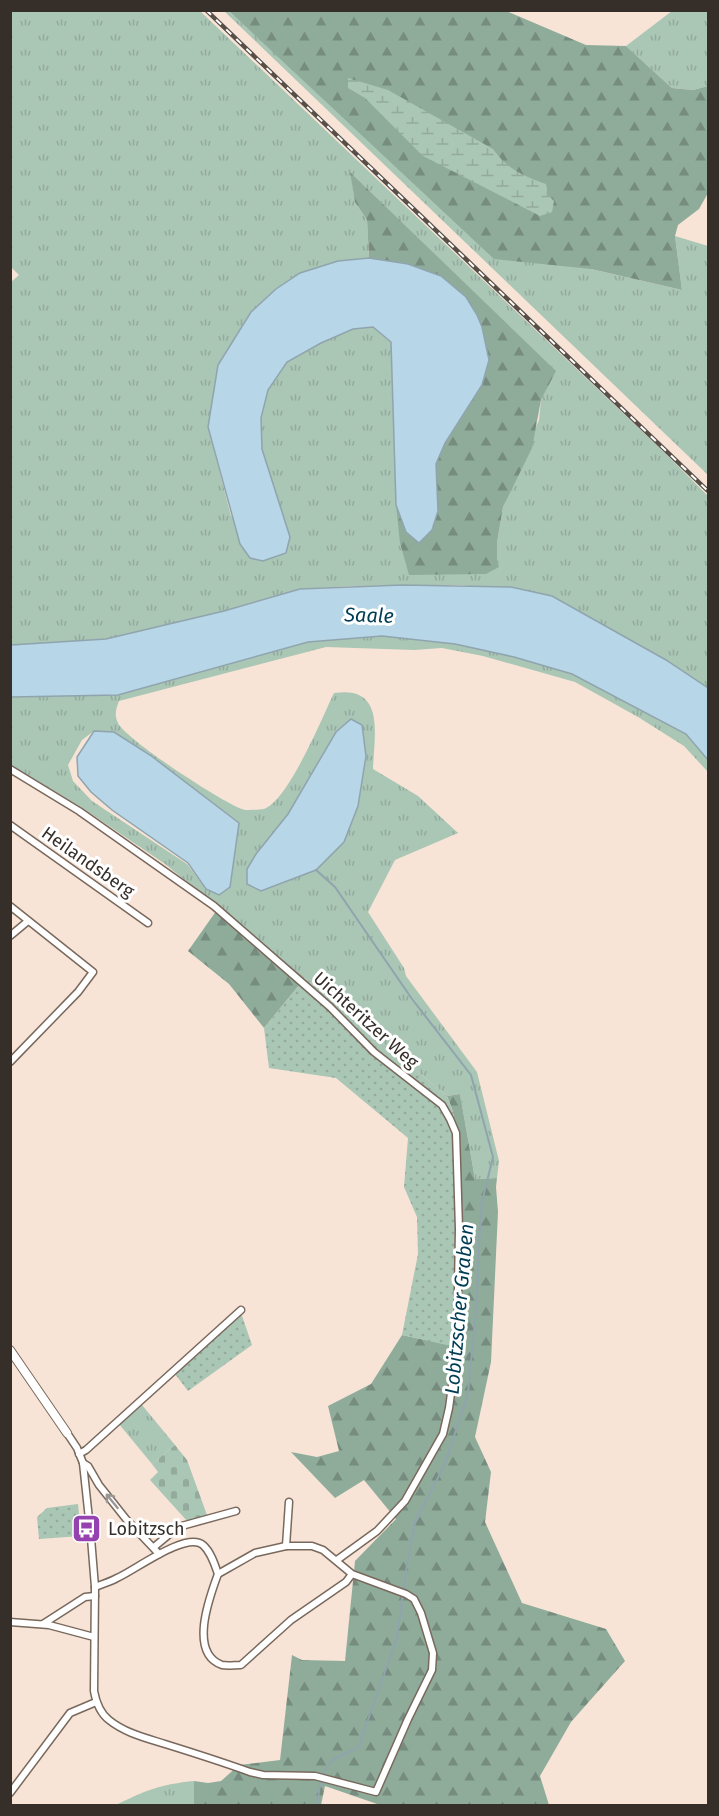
<svg xmlns="http://www.w3.org/2000/svg" width="719" height="1816" viewBox="0 0 719 1816" font-family="'Fira Sans',sans-serif">
  <style>
    .grass { fill: url(#grass-tufts); fill-rule: evenodd }
    .forest { fill: url(#forest-firs) }
    .wetland { fill: url(#wetland-marsh) }
    .cemetery { fill: url(#cemetery-stones) }
    .park { fill: url(#park-dots) }
    .water { fill: #b7d6e7; stroke: #90a4ae; stroke-width: 1.5 }
    .lines { fill: none; stroke-linecap: round; stroke-linejoin: round }
    .stream { stroke: #90a4ae; stroke-width: 2 }
    .minor-casing { stroke: #79695d; stroke-width: 9 }
    .tertiary-casing { stroke: #79695d; stroke-width: 10 }
    .minor { stroke: #fff; stroke-width: 6 }
    .tertiary { stroke: #fff; stroke-width: 8 }
    .rail-casing { stroke: #584f48; stroke-width: 4.5 }
    .rail { stroke: #fff; stroke-width: 2; stroke-dasharray: 7; stroke-linecap: butt }
    .oneway { stroke: #9a9694 }
    .labels { text-anchor: middle; stroke-width: 6; stroke-linejoin: round; paint-order: stroke }
    .street-label { font-size: 18px; fill: #352e29; stroke: #fff }
    .poi-label { font-size: 18px; fill: #352e29; stroke: #fff; text-anchor: start }
    .water-label { font-size: 20px; font-style: italic; fill: #003c54; stroke: #fff }
  </style>
  <defs>
    <pattern id="grass-tufts" width="24" height="20" patternUnits="userSpaceOnUse" patternTransform="scale(1.5)"><rect width="24" height="20" fill="#aac6b5"/><path d="M3 7l-1-3M5 7V3M7 7l1-3M15 17l-1-3M17 17v-4M19 17l1-3" fill="none" stroke="#93aa9c"/></pattern>
    <pattern id="forest-firs" width="22" height="20" patternUnits="userSpaceOnUse" patternTransform="scale(1.5)"><rect width="22" height="20" fill="#8fac9b"/><path d="M5 1l3.5 6h-7zM16 11l3.5 6h-7z" fill="#768c7e"/></pattern>
    <pattern id="wetland-marsh" width="20" height="14" patternUnits="userSpaceOnUse" patternTransform="scale(1.5)"><rect width="20" height="14" fill="#aac6b5"/><path d="M1 5h8M5 5V1M11 12h8M15 12V8" fill="none" stroke="#93aa9c"/></pattern>
    <pattern id="cemetery-stones" width="16" height="16" patternUnits="userSpaceOnUse" patternTransform="scale(1.5)"><rect width="16" height="16" fill="#aac6b5"/><path d="M2 7V4a2 2 0 0 1 4 0v3zM10 15v-3a2 2 0 0 1 4 0v3z" fill="#93aa9c"/></pattern>
    <pattern id="park-dots" width="8" height="8" patternUnits="userSpaceOnUse" patternTransform="scale(1.5)"><rect width="8" height="8" fill="#aac6b5"/><path d="M2 2h.1M6 6h.1" fill="none" stroke="#93aa9c" stroke-width="1.8" stroke-linecap="round"/></pattern>
  </defs>
  <rect width="100%" height="100%" fill="#f7e4d6"/>
  <g class="grass">
    <path d="M 11,11 L 200,11 L 665,453 L 708,496 L 708,688 L 666,660 L 552,596 L 461,585 L 354,586 L 300,589 L 224,611 L 106,639 L 11,645 L 10,283 L 19,275 L 10,266 ZM 351,173 L 555,371 L 541,400 L 539,420 L 503,507 L 497,543 L 497,559 L 396,505 L 391,342 L 373,327 L 353,329 L 321,343 L 287,362 L 268,390 L 261,418 L 262,449 L 290,537 L 231,516 L 208,427 L 218,365 L 251,312 L 276,289 L 300,273 L 338,261 L 369,258 L 367,220 L 355,202 Z"/>
    <path d="M 224,11 L 229,11 L 340,113 L 591,269 L 682,290 L 675,236 L 708,246 L 708,475 Z"/>
    <path d="M 672,11 L 708,11 L 708,86 L 693,90 L 672,88 L 626,46 Z"/>
    <path d="M 382,636 L 455,644 L 514,657 L 572,674 L 686,734 L 708,760 L 708,772 L 684,746 L 638,717 L 575,682 L 483,656 L 442,648 L 414,650 L 326,647 L 119,701 C 116,709 114,715 118,723 C 125,739 227,806 245,810 C 250,810 259,810 264,809 C 288,801 322,718 334,693 C 386,685 374,735 373,769 L 418,796 L 458,833 L 395,860 L 368,912 L 404,968 L 406,976 L 477,1072 L 499,1161 L 497,1178 L 475,1179 L 460,1094 L 447,1096 L 305,978 L 165,864 L 81,807 L 11,765 L 11,697 L 118,695 L 308,642 ZM 362,725 L 366,756 L 358,806 L 344,842 L 316,870 L 261,891 L 264,844 L 288,814 L 336,732 ZM 94,731 L 114,732 L 150,755 L 238,823 L 230,887 L 206,889 L 187,864 L 92,801 L 73,781 L 68,765 L 82,740 Z"/>
    <path d="M 142,1405 L 175,1445 L 152,1464 L 119,1424 Z"/>
    <path d="M 194,1781 L 194,1805 L 114,1806 C 143,1791 162,1784 194,1781 Z"/>
  </g>
  <g class="forest">
    <path d="M 229,11 L 506,11 L 586,45 L 626,46 L 672,88 L 693,90 L 708,86 L 708,193 L 699,209 L 678,225 L 675,236 L 682,290 L 591,269 L 494,259 Z"/>
    <path d="M 350,172 L 556,371 L 541,400 L 532,448 L 503,507 L 497,543 L 497,559 L 499,567 L 486,574 L 409,575 L 400,543 L 396,505 L 406,532 L 436,481 L 436,464 L 445,443 L 482,385 L 489,360 L 482,327 L 466,297 L 408,264 L 369,258 L 367,220 L 355,202 Z"/>
    <path d="M 219,907 L 305,978 L 264,1028 L 229,984 L 188,951 Z"/>
    <path d="M 460,1094 L 475,1179 L 497,1178 L 496,1187 L 498,1212 L 491,1362 L 475,1437 L 491,1472 L 485,1522 L 522,1603 L 606,1629 L 625,1661 L 571,1722 L 540,1776 L 549,1805 L 380,1805 L 325,1786 L 321,1805 L 194,1806 L 194,1781 L 208,1783 L 221,1781 L 239,1765 L 280,1760 L 292,1655 L 302,1660 L 345,1661 L 355,1561 L 396,1519 L 364,1480 L 335,1498 L 291,1452 L 317,1457 L 339,1451 L 328,1406 L 371,1384 L 402,1335 L 460,1347 L 461,1146 L 452,1109 L 447,1096 Z"/>
  </g>
  <path class="wetland" d="M 348,78 L 388,90 L 493,149 C 507,169 523,176 546,184 L 548,195 L 554,201 L 552,212 L 540,216 L 423,156 L 365,98 L 348,88 Z"/>
  <path class="cemetery" d="M 175,1445 L 187,1460 L 207,1515 L 188,1522 L 150,1480 L 158,1472 L 152,1464 Z"/>
  <g class="park">
    <path d="M 305,978 L 447,1096 L 452,1109 L 461,1146 L 460,1348 L 402,1335 L 418,1254 L 417,1217 L 404,1187 L 408,1138 L 336,1078 L 269,1068 L 264,1028 Z"/>
    <path d="M 241,1313 L 252,1345 L 188,1391 L 175,1374 Z"/>
    <path d="M 78,1504 L 81,1536 L 39,1539 L 37,1517 L 47,1508 Z"/>
  </g>
  <g class="water">
    <path d="M 369,258 L 408,264 L 441,276 L 466,297 L 477,315 L 482,327 L 489,360 L 482,385 L 445,443 L 436,464 L 438,511 L 432,530 L 419,543 L 406,532 L 396,505 L 391,342 L 373,327 L 353,329 L 321,343 L 287,362 L 268,390 L 261,418 L 262,449 L 290,537 L 286,553 L 263,561 L 250,558 L 240,544 L 208,427 L 218,365 L 251,312 L 276,289 L 300,273 L 338,261 Z"/>
    <path d="M 402,585 L 511,587 L 552,596 L 666,660 L 708,688 L 708,760 L 686,734 L 572,674 L 514,657 L 455,644 L 382,636 L 308,642 L 118,695 L 11,697 L 11,645 L 106,639 L 224,611 L 300,589 Z"/>
    <path d="M 351,719 L 362,725 L 366,756 L 358,806 L 344,842 L 316,870 L 261,891 L 247,884 L 247,869 L 256,854 L 288,814 L 336,732 Z"/>
    <path d="M 94,731 L 114,732 L 150,755 L 239,823 L 230,887 L 219,895 L 206,889 L 188,863 L 112,810 L 91,792 L 78,776 L 77,757 Z"/>
  </g>
  <g class="lines">
    <path class="stream" d="M 316,870 L 335,887 L 412,999 L 471,1075 L 493,1157 L 481,1206 L 476,1311 L 468,1393 L 445,1464 L 415,1522 L 407,1564 L 397,1638 L 358,1748 C 350,1752 339,1755 332,1761 C 320,1770 319,1792 317,1806"/>
    <defs>
      <g id="minor">
        <path d="M 10,769 L 79,811 L 214,906 L 330,1007 L 374,1052 L 442,1105 L 450,1119 L 456,1133 L 457,1164 L 459,1229 L 457,1350 L 449,1408 L 443,1434 L 405,1501 L 377,1531 L 337,1560"/>
        <path d="M 10,825 L 148,923"/>
        <path d="M 10,906 L 93,972 L 78,992 L 10,1062"/>
        <path d="M 10,936 L 28,921"/>
        <path d="M 67,1433 L 77,1448 L 83,1463 L 91,1538 L 95,1587 L 94,1691 C 96,1702 100,1713 109,1720 C 125,1733 146,1738 165,1744 C 194,1753 222,1762 250,1772 L 263,1775 L 315,1776 L 376,1792 L 408,1719 L 432,1670 L 433,1653 L 421,1613 L 414,1599 L 406,1594 L 352,1574 L 323,1550 L 312,1546 L 286,1546 L 255,1553 L 218,1574 C 210,1596 188,1653 222,1665 C 228,1666 235,1665 241,1665 L 291,1620 L 346,1582 L 352,1574"/>
        <path d="M 79,1454 L 86,1450 L 241,1310"/>
        <path d="M 83,1463 L 88,1466 L 99,1485 L 126,1519 L 159,1554"/>
        <path d="M 286,1546 L 289,1502"/>
        <path d="M 154,1547 L 178,1527 L 236,1511"/>
        <path d="M 95,1587 C 102,1584 110,1582 117,1578 C 134,1571 186,1531 203,1545 C 211,1552 215,1565 218,1574"/>
        <path d="M 10,1622 L 49,1625 L 94,1637"/>
        <path d="M 43,1624 L 85,1597 L 95,1596"/>
        <path d="M 10,1793 L 70,1713 L 96,1702"/>
      </g>
      <path id="tertiary" d="M 10,1350 L 67,1433"/>
    </defs>
    <use href="#minor" class="minor-casing"/>
    <use href="#tertiary" class="tertiary-casing"/>
    <use href="#minor" class="minor"/>
    <use href="#tertiary" class="tertiary"/>
    <defs>
      <path id="rail" d="M 206,10 L 708,491"/>
    </defs>
    <use href="#rail" class="rail-casing"/>
    <use href="#rail" class="rail"/>
  </g>
  <defs><path id="oneway-shaft" d="M-6 0H5M1.5-3L5.5 0L1.5 3" fill="none" stroke-width="1.6" stroke-linecap="round" stroke-linejoin="round" transform="scale(1.5)"/></defs>
  <use class="oneway" href="#oneway-shaft" transform="translate(112 1501) rotate(-129)"/>
  <defs>
    <symbol id="bus-square" viewBox="-11 -11 22 22"><rect x="-9" y="-9" width="18" height="18" rx="4" fill="#9541af" stroke="#fff"/><path d="M-5-6H5V4H4V6H2V4H-2V6H-4V4H-5ZM-3.5-4V0h7V-4ZM-3.5 1.2v1.5H-2V1.2ZM2 1.2v1.5H3.5V1.2Z" fill="#fff"/></symbol>
  </defs>
  <g fill-rule="evenodd">
    <use href="#bus-square" x="70" y="1512" width="33" height="33"/>
  </g>
  <g class="labels">
    <g class="street-label">
      <text transform="translate(88 862) rotate(35)" y="6">Heilandsberg</text>
      <text transform="translate(366 1020) rotate(42)" y="6">Uichteritzer Weg</text>
    </g>
    <g class="poi-label">
      <text x="108" y="1535">Lobitzsch</text>
    </g>
    <g class="water-label">
      <text transform="translate(369 615) rotate(2)" y="7">Saale</text>
      <text transform="translate(459 1309) rotate(-85)" y="7">Lobitzscher Graben</text>
    </g>
  </g>
  <rect width="719" height="1816" fill="none" stroke="#352e29" stroke-width="24"/>
</svg>
